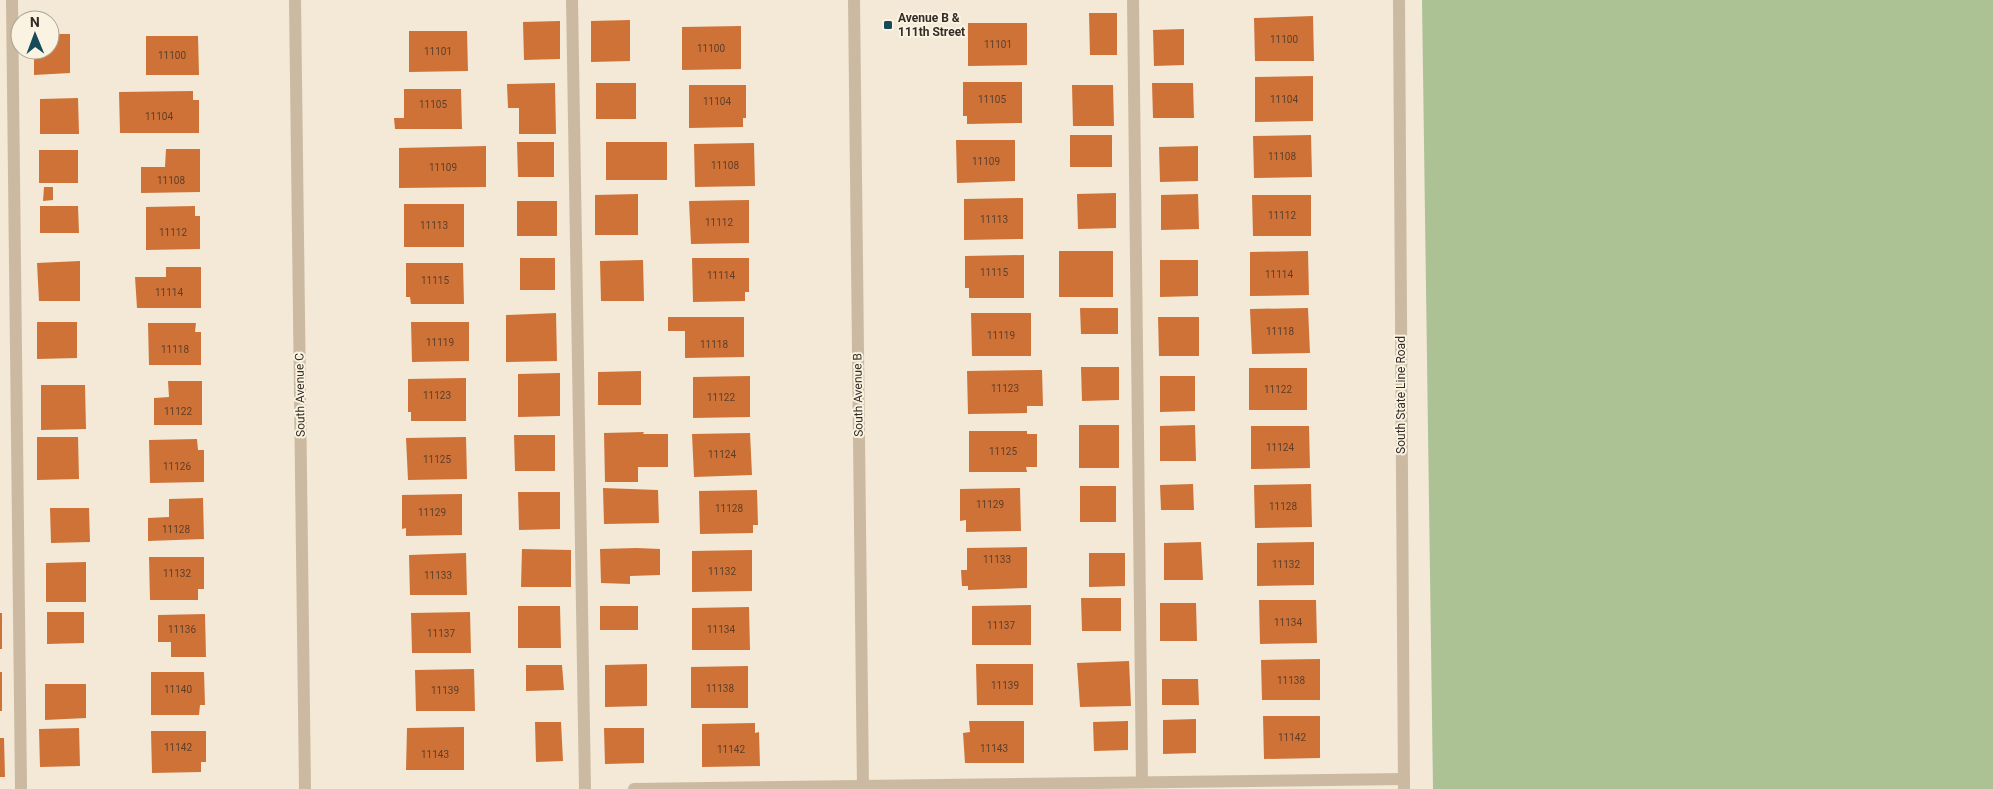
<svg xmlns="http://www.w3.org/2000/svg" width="1993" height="789" viewBox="0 0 1993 789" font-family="Roboto,sans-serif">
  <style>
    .green { fill: #acc295 }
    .building { fill: #cf7237 }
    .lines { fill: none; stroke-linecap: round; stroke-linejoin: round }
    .service { stroke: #cbbaa1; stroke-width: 12 }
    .minor { stroke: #cbbaa1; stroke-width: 12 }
    .poi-dot { fill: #174b59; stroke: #faf3e2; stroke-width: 2 }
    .labels { text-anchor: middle; stroke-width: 4; stroke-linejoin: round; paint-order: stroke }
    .number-label { font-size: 10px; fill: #5c3e2a }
    .poi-label { font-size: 12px; font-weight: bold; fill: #352c25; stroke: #faf3e2; text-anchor: start }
    .street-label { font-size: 12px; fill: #352c25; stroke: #faf3e2 }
  </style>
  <rect width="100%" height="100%" fill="#f3e9d6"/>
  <path class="green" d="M 1422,0 L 1993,0 L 1993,789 L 1433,789 Z"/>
  <g class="building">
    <path d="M 1089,13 L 1117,13 L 1117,55 L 1090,55 Z"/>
    <path d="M 1313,16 L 1314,61 L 1255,61 L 1254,18 Z"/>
    <path d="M 630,20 L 630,61 L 591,62 L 591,21 Z"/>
    <path d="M 560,21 L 560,59 L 524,60 L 523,22 Z"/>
    <path d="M 968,23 L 1027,23 L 1027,65 L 968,66 Z"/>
    <path d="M 741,26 L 741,69 L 682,70 L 682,27 Z"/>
    <path d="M 1184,29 L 1184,65 L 1154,66 L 1153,30 Z"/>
    <path d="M 409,31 L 467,31 L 468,71 L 409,72 Z"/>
    <path d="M 50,34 L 70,34 L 70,73 L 34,75 L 34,50 L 50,50 Z"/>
    <path d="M 146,36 L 198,36 L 199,75 L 146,75 Z"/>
    <path d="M 1313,76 L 1313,121 L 1255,122 L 1255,77 Z"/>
    <path d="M 963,82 L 1022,82 L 1022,123 L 967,124 L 967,116 L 963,116 Z"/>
    <path d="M 555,83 L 556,134 L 519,134 L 519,108 L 508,108 L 507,84 Z"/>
    <rect x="596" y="83" width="40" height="36"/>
    <path d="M 1152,83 L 1193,83 L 1194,118 L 1153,118 Z"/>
    <path d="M 689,85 L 746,85 L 746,118 L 743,118 L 743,127 L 689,128 Z"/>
    <path d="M 1072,85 L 1113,85 L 1114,126 L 1073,126 Z"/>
    <path d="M 404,89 L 461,89 L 462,129 L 395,129 L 394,118 L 404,118 Z"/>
    <path d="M 193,91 L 193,100 L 199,100 L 199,133 L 120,133 L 119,92 Z"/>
    <path d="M 78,98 L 79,134 L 40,134 L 40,99 Z"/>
    <rect x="1070" y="135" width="42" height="32"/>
    <path d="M 1311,135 L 1312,177 L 1254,178 L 1253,136 Z"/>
    <path d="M 956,140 L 1015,140 L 1015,181 L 957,183 Z"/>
    <path d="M 517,142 L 554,142 L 554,177 L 518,177 Z"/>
    <rect x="606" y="142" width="61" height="38"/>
    <path d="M 754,143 L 755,186 L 695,187 L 694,144 Z"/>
    <path d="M 486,146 L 486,187 L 399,188 L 399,148 Z"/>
    <path d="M 1198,146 L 1198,181 L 1160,182 L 1159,147 Z"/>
    <path d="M 166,149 L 200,149 L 200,192 L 141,193 L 141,167 L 165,167 Z"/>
    <rect x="39" y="150" width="39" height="33"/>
    <path d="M 44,187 L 53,187 L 53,200 L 43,201 Z"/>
    <path d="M 1116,193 L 1116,228 L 1078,229 L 1077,194 Z"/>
    <path d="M 638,194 L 638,235 L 595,235 L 595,195 Z"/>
    <path d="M 1198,194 L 1199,229 L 1161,230 L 1161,195 Z"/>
    <path d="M 1252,195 L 1311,195 L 1311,236 L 1253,236 Z"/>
    <path d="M 1023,198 L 1023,239 L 964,240 L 964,199 Z"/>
    <path d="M 749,200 L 749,243 L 691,244 L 689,201 Z"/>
    <rect x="517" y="201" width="40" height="35"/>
    <rect x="404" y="204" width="60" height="43"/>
    <path d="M 40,206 L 78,206 L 79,233 L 40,233 Z"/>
    <path d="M 195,206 L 195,216 L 200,216 L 200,249 L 146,250 L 146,207 Z"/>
    <rect x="1059" y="251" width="54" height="46"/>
    <path d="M 1308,251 L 1309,295 L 1250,296 L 1250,252 Z"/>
    <path d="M 1024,255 L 1024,298 L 969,298 L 969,288 L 965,288 L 965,256 Z"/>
    <rect x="520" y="258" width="35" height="32"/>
    <path d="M 692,258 L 749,258 L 749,292 L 745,292 L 745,301 L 693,302 Z"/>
    <path d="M 643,260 L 644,301 L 601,301 L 600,261 Z"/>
    <path d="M 1160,260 L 1198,260 L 1198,296 L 1160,297 Z"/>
    <path d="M 80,261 L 80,301 L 39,301 L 37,263 Z"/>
    <path d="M 406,263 L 463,263 L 464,304 L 411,304 L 410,297 L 406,297 Z"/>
    <path d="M 166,267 L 201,267 L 201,308 L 137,308 L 135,277 L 166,277 Z"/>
    <path d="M 1080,308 L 1118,308 L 1118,334 L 1081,334 Z"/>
    <path d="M 1308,308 L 1310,353 L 1252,354 L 1250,309 Z"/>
    <path d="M 556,313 L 557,361 L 506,362 L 506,315 Z"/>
    <path d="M 971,313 L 1031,313 L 1031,356 L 972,356 Z"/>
    <path d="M 668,317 L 744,317 L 744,357 L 685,358 L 685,331 L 668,331 Z"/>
    <path d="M 1158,317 L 1199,317 L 1199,356 L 1159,356 Z"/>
    <path d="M 37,322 L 77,322 L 77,358 L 37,359 Z"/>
    <path d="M 411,322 L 469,322 L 469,361 L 412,362 Z"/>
    <path d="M 148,323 L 196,323 L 195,332 L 201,332 L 201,365 L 149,365 Z"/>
    <path d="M 1081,367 L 1119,367 L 1119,400 L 1082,401 Z"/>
    <rect x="1249" y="368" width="58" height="42"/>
    <path d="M 1042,370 L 1043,406 L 1027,406 L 1027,413 L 968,414 L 967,371 Z"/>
    <path d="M 641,371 L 641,405 L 598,405 L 598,372 Z"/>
    <path d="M 560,373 L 560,416 L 518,417 L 518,374 Z"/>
    <path d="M 750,376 L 750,417 L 693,418 L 693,377 Z"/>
    <path d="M 1160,376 L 1195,376 L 1195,411 L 1160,412 Z"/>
    <path d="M 466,378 L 466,421 L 411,421 L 411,412 L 408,412 L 408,379 Z"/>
    <path d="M 168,381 L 202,381 L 202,425 L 154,425 L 154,398 L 169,397 Z"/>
    <path d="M 41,385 L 85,385 L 86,429 L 41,430 Z"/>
    <rect x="1079" y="425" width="40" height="43"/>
    <path d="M 1195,425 L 1196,461 L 1160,461 L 1160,426 Z"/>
    <path d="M 1251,426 L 1309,426 L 1310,468 L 1251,469 Z"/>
    <path d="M 969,431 L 1027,431 L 1027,434 L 1037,434 L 1037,467 L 1026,467 L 1027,472 L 969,472 Z"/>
    <path d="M 644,432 L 643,434 L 668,434 L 668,467 L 638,467 L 638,482 L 605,482 L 604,433 Z"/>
    <path d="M 750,433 L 752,475 L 694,477 L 692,434 Z"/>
    <path d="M 514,435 L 555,435 L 555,471 L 515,471 Z"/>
    <path d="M 37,437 L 78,437 L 79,479 L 37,480 Z"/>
    <path d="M 466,437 L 467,479 L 408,480 L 406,438 Z"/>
    <path d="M 197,439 L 198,450 L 204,450 L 204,482 L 150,483 L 149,440 Z"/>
    <path d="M 1193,484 L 1194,510 L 1161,510 L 1160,485 Z"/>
    <path d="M 1311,484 L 1312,527 L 1255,528 L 1254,485 Z"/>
    <rect x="1080" y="486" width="36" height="36"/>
    <path d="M 603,488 L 658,490 L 659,523 L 604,524 Z"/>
    <path d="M 1020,488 L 1021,531 L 966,532 L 966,520 L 960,521 L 960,489 Z"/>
    <path d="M 757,490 L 758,525 L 753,525 L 753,533 L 700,534 L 699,491 Z"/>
    <path d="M 518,492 L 560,492 L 560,529 L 519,530 Z"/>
    <path d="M 462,494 L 462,535 L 406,536 L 406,528 L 402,529 L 402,495 Z"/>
    <path d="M 203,498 L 204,539 L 148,541 L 148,518 L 169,517 L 169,499 Z"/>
    <path d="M 50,508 L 89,508 L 90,542 L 51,543 Z"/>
    <path d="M 1201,542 L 1203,580 L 1164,580 L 1164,543 Z"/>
    <path d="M 1314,542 L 1314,585 L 1257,586 L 1257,543 Z"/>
    <path d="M 1027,547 L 1027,588 L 968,590 L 968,586 L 962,586 L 961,570 L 967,570 L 967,548 Z"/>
    <path d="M 637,548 L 660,549 L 660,575 L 630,576 L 630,584 L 601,583 L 600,549 Z"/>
    <path d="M 522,549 L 571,550 L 571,587 L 521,587 Z"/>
    <path d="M 752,550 L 752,591 L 692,592 L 692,551 Z"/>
    <path d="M 466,553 L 467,595 L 410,595 L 409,555 Z"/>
    <path d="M 1089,553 L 1125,553 L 1125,586 L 1089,587 Z"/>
    <path d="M 149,557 L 204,557 L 204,589 L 198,589 L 198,600 L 150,600 Z"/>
    <path d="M 86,562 L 86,602 L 46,602 L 46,563 Z"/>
    <path d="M 1081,598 L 1121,598 L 1121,631 L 1082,631 Z"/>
    <path d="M 1259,600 L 1316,600 L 1317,643 L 1260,644 Z"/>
    <path d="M 1160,603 L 1196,603 L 1197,641 L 1160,641 Z"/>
    <path d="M 1031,605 L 1031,645 L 972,645 L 972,606 Z"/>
    <path d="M 518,606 L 560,606 L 561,648 L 518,648 Z"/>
    <rect x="600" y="606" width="38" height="24"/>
    <path d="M 749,607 L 750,650 L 692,650 L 692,608 Z"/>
    <path d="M 47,612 L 84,612 L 84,643 L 47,644 Z"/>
    <path d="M 470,612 L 471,653 L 412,653 L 411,613 Z"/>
    <rect x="0" y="613" width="2" height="36"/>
    <path d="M 205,614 L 206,657 L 171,657 L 171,642 L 158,642 L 158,615 Z"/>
    <path d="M 1320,659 L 1320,700 L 1262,700 L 1261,660 Z"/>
    <path d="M 1129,661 L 1131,706 L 1080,707 L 1077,663 Z"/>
    <path d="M 647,664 L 647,706 L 605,707 L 605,665 Z"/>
    <path d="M 976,664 L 1033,664 L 1033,705 L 977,705 Z"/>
    <path d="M 526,665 L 562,665 L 564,690 L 526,691 Z"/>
    <path d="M 748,666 L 748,708 L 691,708 L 691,667 Z"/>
    <path d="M 474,669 L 475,711 L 416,711 L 415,670 Z"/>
    <rect x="0" y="672" width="2" height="39"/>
    <path d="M 151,672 L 204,672 L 205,705 L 200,705 L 199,715 L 151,715 Z"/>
    <path d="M 1162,679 L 1198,679 L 1199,705 L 1162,705 Z"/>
    <path d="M 45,684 L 86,684 L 86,718 L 45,720 Z"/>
    <path d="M 1263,716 L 1320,716 L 1320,758 L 1264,759 Z"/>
    <path d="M 1196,719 L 1196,753 L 1163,754 L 1163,720 Z"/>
    <path d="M 969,721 L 1024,721 L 1024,763 L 965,763 L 963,733 L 970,732 Z"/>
    <path d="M 1128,721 L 1128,750 L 1094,751 L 1093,722 Z"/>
    <path d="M 535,722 L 561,722 L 563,761 L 536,762 Z"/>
    <path d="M 755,723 L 755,733 L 759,732 L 760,766 L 702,767 L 702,724 Z"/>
    <path d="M 464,727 L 464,770 L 406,770 L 407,728 Z"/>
    <path d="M 79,728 L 80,766 L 40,767 L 39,729 Z"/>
    <path d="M 604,728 L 644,728 L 644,763 L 605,764 Z"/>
    <path d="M 151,731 L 206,731 L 206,762 L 201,762 L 201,772 L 152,773 Z"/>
    <path d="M 0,738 L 4,738 L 5,777 L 0,777 Z"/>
  </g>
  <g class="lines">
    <g class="service">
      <path d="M 12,0 L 21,789"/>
      <path d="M 572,0 L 585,789"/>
      <path d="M 1133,0 L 1142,782"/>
      <path d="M 634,789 L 1404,779"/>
    </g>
    <g class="minor">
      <path d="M 295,0 L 305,789"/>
      <path d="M 854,0 L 863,789"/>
      <path d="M 1399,0 L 1404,789"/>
    </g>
  </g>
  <rect class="poi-dot" x="883" y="20" width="10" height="10" rx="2.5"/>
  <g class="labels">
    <g class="number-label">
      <text x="1284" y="43">11100</text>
      <text x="998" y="48">11101</text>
      <text x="711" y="52">11100</text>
      <text x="438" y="55">11101</text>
      <text x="172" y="59">11100</text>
      <text x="992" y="103">11105</text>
      <text x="1284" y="103">11104</text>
      <text x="717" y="105">11104</text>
      <text x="433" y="108">11105</text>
      <text x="159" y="120">11104</text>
      <text x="1282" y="160">11108</text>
      <text x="986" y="165">11109</text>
      <text x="725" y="169">11108</text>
      <text x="443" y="171">11109</text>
      <text x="171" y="184">11108</text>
      <text x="1282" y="219">11112</text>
      <text x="994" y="223">11113</text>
      <text x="719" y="226">11112</text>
      <text x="434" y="229">11113</text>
      <text x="173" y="236">11112</text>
      <text x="994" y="276">11115</text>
      <text x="1279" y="278">11114</text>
      <text x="721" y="279">11114</text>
      <text x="435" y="284">11115</text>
      <text x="169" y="296">11114</text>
      <text x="1280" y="335">11118</text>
      <text x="1001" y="339">11119</text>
      <text x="440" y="346">11119</text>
      <text x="714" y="348">11118</text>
      <text x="175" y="353">11118</text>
      <text x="1005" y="392">11123</text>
      <text x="1278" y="393">11122</text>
      <text x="437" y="399">11123</text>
      <text x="721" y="401">11122</text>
      <text x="178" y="415">11122</text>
      <text x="1280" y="451">11124</text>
      <text x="1003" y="455">11125</text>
      <text x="722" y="458">11124</text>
      <text x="437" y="463">11125</text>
      <text x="177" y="470">11126</text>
      <text x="990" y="508">11129</text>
      <text x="1283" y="510">11128</text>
      <text x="729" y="512">11128</text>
      <text x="432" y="516">11129</text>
      <text x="176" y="533">11128</text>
      <text x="997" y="563">11133</text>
      <text x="1286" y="568">11132</text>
      <text x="722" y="575">11132</text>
      <text x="177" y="577">11132</text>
      <text x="438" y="579">11133</text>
      <text x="1288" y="626">11134</text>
      <text x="1001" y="629">11137</text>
      <text x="182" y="633">11136</text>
      <text x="721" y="633">11134</text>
      <text x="441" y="637">11137</text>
      <text x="1291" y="684">11138</text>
      <text x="1005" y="689">11139</text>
      <text x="720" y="692">11138</text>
      <text x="178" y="693">11140</text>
      <text x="445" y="694">11139</text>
      <text x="1292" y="741">11142</text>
      <text x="178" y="751">11142</text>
      <text x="994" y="752">11143</text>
      <text x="731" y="753">11142</text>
      <text x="435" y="758">11143</text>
    </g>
    <g class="poi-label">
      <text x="898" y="22">Avenue B &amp;<tspan x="898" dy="14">111th Street</tspan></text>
    </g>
    <g class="street-label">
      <text transform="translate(300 395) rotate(-91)" y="4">South Avenue C</text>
      <text transform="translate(858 395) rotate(-91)" y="4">South Avenue B</text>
      <text transform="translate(1401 395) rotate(-90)" y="4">South State Line Road</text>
    </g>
  </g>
  <g transform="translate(35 35) rotate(359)"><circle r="24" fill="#faf3e2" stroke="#aba396"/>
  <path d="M0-4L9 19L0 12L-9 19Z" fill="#174b59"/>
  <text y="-8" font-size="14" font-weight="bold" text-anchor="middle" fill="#352c25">N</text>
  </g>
</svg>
